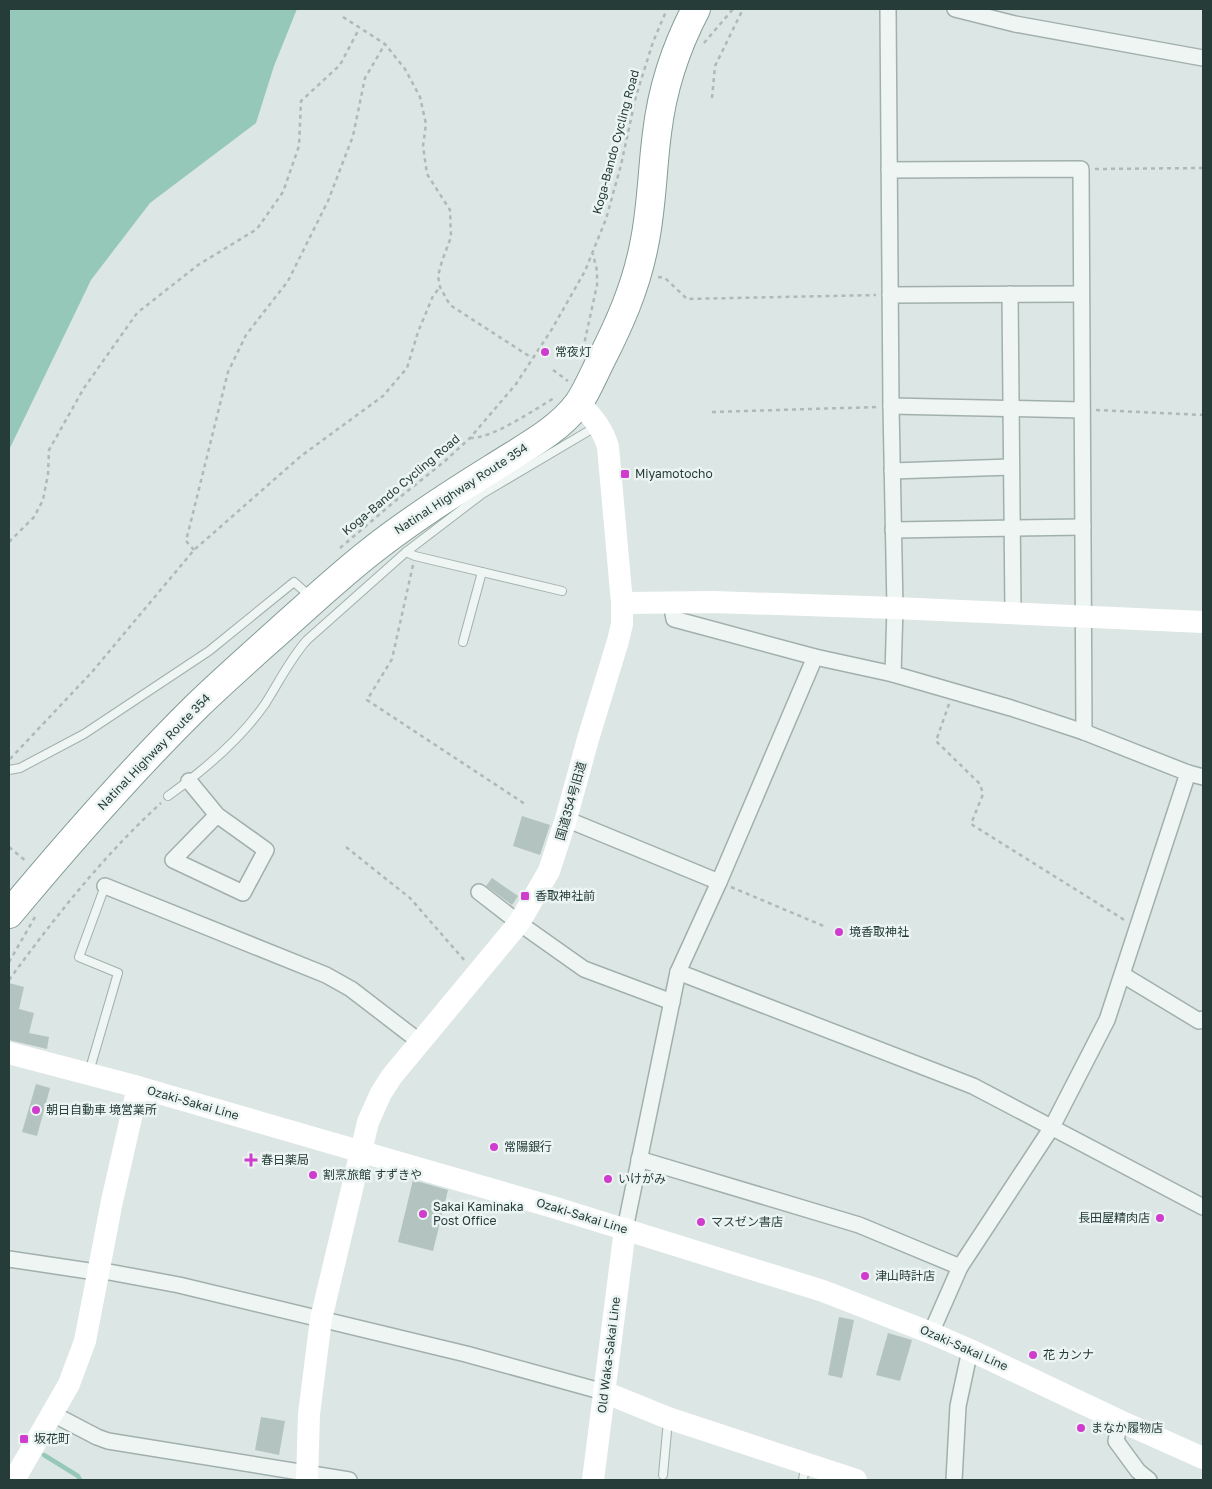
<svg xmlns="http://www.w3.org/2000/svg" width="1212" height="1489" viewBox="0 0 1212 1489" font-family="'Golos Text','Noto Sans JP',sans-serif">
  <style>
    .water { fill: #95c8b8 }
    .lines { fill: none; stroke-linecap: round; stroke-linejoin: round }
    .stream { stroke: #95c8b8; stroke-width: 4.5 }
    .building { fill: #b3c3c0 }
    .lane-casing { stroke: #a1b0ad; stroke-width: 10 }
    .street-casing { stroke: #a1b0ad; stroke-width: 18 }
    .highway-casing { stroke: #839d97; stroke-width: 30 }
    .path { stroke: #aebab7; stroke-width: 2.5; stroke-dasharray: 4 4; stroke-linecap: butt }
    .lane { stroke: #eef5f3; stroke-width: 8 }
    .street { stroke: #eef5f3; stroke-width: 15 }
    .secondary { stroke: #fff; stroke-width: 22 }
    .highway { stroke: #fff; stroke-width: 28 }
    .poi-dot { fill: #d03ccd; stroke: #ebf4f2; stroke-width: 2 }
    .labels { text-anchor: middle; stroke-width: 5; stroke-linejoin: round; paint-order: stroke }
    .street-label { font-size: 12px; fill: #253c38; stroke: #ebf4f2 }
    .poi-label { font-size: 12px; fill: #253c38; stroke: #ebf4f2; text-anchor: start }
  </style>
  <rect width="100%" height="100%" fill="#dce6e4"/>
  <path class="water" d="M 9,9 L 297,9 L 274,66 L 256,123 L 150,203 L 91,280 L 9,450 Z"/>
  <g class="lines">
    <path class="stream" d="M 44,1455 L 78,1476 L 80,1480"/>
  </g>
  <g class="building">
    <path d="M 522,816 L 550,825 L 540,855 L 513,846 Z"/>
    <path d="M 492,878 L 518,896 L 512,905 L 486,886 Z"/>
    <path d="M 9,983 L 24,987 L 19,1009 L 34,1013 L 29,1033 L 49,1037 L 47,1049 L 9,1040 Z"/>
    <path d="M 36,1084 L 50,1088 L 37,1136 L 22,1132 Z"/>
    <path d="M 413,1180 L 448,1190 L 433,1251 L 398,1242 Z"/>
    <path d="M 839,1317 L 854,1320 L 842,1378 L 828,1375 Z"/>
    <path d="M 888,1333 L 912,1340 L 900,1381 L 876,1375 Z"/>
    <path d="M 261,1417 L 285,1421 L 279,1455 L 255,1450 Z"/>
  </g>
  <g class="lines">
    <defs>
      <g id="lane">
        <path d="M 406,552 L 415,556 L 562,591"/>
        <path d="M 463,642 L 482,572"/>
        <path d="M 9,770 L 20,768 L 84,734 L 209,651 L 294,582 L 311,597"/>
        <path d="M 168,796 C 203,771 240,740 265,704 C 279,682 290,659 307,640 L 406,552 L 482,494 L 597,426"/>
        <path d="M 89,1072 L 118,973 L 79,957 L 105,886"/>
        <path d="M 663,1475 L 668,1420"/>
        <path d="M 803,1480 L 805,1466"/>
      </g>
      <g id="street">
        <path d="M 888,9 L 891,406 L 895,608 L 893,674 L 1011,708 L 1084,732 L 1188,773 L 1203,777"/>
        <path d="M 955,9 L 1015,24 L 1203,58"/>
        <path d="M 889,170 L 1081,169 L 1084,732"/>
        <path d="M 1010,294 L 1013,613"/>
        <path d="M 890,295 L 1081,294"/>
        <path d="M 891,406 L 1082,410"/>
        <path d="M 892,471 L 1011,467"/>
        <path d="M 893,530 L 1083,527"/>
        <path d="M 671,602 L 674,619 L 815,657 L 893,674"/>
        <path d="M 189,781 L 217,815 L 266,850 L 243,893 L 173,860 L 217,815"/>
        <path d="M 566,819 L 719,882 L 678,972 L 625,1229"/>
        <path d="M 719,882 L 815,657"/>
        <path d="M 105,886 L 326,975 L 351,989 L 420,1042"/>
        <path d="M 479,892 L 519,923 L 584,969 L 672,1002"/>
        <path d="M 678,972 L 973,1086 L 1203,1207"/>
        <path d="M 1123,975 L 1199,1021 L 1203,1019"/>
        <path d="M 639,1159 L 859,1225 L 960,1267"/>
        <path d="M 9,1259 L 89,1271 L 109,1272 L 179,1285 L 466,1354 L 604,1392"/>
        <path d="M 931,1333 L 960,1267 L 1052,1127 L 1107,1020 L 1188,773"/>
        <path d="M 53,1414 L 97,1437 L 108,1441 L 349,1480"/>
        <path d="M 1120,1421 L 1116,1441 L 1138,1471 L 1149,1480"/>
        <path d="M 954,1480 L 958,1406 L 970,1350"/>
      </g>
      <path id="highway" d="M 9,914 C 69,842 130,772 197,706 C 227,677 258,650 289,622 C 316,598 342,574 370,552 C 409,521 451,494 493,468 C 522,449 557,432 578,404 C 587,391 593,376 600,362 C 619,325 636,287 644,245 C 652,208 652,170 657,133 C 662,90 676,47 696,9"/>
    </defs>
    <use href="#lane" class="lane-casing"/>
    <use href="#street" class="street-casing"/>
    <use href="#highway" class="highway-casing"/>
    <g class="path">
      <path d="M 343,17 L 385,44 L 405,69 L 420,97 L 426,124 L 423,146 L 427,174 L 450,210 L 451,237 L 442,261 L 438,276 L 440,287 L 450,305 L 532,358"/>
      <path d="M 704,43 L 733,9"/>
      <path d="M 712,98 L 715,66 L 743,9"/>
      <path d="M 1095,169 L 1203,168"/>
      <path d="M 658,277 L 665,278 L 687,299 L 876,295"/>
      <path d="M 583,349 L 597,285 L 597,271 L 593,254"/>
      <path d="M 553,370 L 568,381"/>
      <path d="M 1096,410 L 1203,415"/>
      <path d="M 712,412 L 877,407"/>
      <path d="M 470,438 C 492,439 535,409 556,397"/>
      <path d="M 9,542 L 34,517 L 43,500 L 48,474 L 49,450 L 84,388 L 137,313 L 198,265 L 257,229 L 283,192 L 299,146 L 301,101 L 340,65 L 359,29"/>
      <path d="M 340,548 L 394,502 L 445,461 L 470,438 L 516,384 L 552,329 L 585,271 L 606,219 L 621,165 L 636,96 L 653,42 L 667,9"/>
      <path d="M 194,550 L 186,541 L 228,372 L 246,335 L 288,281 L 328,201 L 353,136 L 365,78 L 385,44"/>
      <path d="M 413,565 L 392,659 L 367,700 L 525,804"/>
      <path d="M 949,704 L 936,741 L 980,784 L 983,794 L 971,824 L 1126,921"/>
      <path d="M 10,759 L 92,672 L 194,550 L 301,456 L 383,396 L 407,368 L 418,332 L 433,296 L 440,287"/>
      <path d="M 9,847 L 27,862"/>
      <path d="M 346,847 L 410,898 L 465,961"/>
      <path d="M 731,887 L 826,927"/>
      <path d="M 9,962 L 35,917"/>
      <path d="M 9,980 C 55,917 104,855 161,803"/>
    </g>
    <use href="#lane" class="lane"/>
    <use href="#street" class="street"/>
    <g class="secondary">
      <path d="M 622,603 L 714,602 L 895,608 L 1203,622"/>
      <path d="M 9,1053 L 138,1087 L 556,1208 L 823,1291 L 931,1333 L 970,1350 L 1120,1421 L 1203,1458"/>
      <path d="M 604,1392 L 668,1418 L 856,1480"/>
      <path d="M 14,1480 L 69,1384 L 85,1341 L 112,1201 L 138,1087"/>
      <path d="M 307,1480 L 309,1414 L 321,1319 L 368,1122 L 381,1093 L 392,1076 L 519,923 L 549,871 L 566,819 L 588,739 L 618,641 L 622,624 L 622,603 L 608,447 C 603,429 592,416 579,403"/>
      <path d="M 593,1480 L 625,1229"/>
    </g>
    <use href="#highway" class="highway"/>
  </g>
  <g class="poi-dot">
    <circle cx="545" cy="352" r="5"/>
    <rect x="620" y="469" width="10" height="10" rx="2.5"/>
    <rect x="520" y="891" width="10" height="10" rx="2.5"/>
    <circle cx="839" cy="932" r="5"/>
    <circle cx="36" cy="1110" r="5"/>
    <circle cx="494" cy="1147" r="5"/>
    <path d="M248.5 1152.5h5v5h5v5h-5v5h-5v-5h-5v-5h5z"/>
    <circle cx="313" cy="1175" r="5"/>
    <circle cx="608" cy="1179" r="5"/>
    <circle cx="423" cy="1214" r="5"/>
    <circle cx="1160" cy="1218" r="5"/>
    <circle cx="701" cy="1222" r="5"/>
    <circle cx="865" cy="1276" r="5"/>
    <circle cx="1033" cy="1355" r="5"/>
    <circle cx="1081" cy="1428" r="5"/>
    <rect x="19" y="1434" width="10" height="10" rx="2.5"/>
  </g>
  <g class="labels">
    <g class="street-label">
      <text transform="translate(616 142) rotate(-75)" y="4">Koga-Bando Cycling Road</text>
      <text transform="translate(401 485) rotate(-40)" y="4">Koga-Bando Cycling Road</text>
      <text transform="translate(461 489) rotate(-33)" y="4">Natinal Highway Route 354</text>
      <text transform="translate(154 752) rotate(-46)" y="4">Natinal Highway Route 354</text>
      <text transform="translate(571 801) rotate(-74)" y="4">国道354号旧道</text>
      <text transform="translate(193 1103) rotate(16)" y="4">Ozaki-Sakai Line</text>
      <text transform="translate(582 1216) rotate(17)" y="4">Ozaki-Sakai Line</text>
      <text transform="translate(964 1348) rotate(24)" y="4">Ozaki-Sakai Line</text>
      <text transform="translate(609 1355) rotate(-83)" y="4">Old Waka-Sakai Line</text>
    </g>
    <g class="poi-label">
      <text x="555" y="356">常夜灯</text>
      <text x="635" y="478">Miyamotocho</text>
      <text x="535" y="900">香取神社前</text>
      <text x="849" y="936">境香取神社</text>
      <text x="46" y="1114">朝日自動車 境営業所</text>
      <text x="504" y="1151">常陽銀行</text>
      <text x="261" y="1164">春日薬局</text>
      <text x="323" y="1179">割烹旅館 すずきや</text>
      <text x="618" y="1183">いけがみ</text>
      <text x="433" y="1211">Sakai Kaminaka<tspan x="433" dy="14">Post Office</tspan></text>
      <text x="1150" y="1222" text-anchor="end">長田屋精肉店</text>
      <text x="711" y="1226">マスゼン書店</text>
      <text x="875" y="1280">津山時計店</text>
      <text x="1043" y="1359">花 カンナ</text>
      <text x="1091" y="1432">まなか履物店</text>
      <text x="34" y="1443">坂花町</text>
    </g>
  </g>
  <rect width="1212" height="1489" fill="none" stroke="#253c38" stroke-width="20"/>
</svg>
